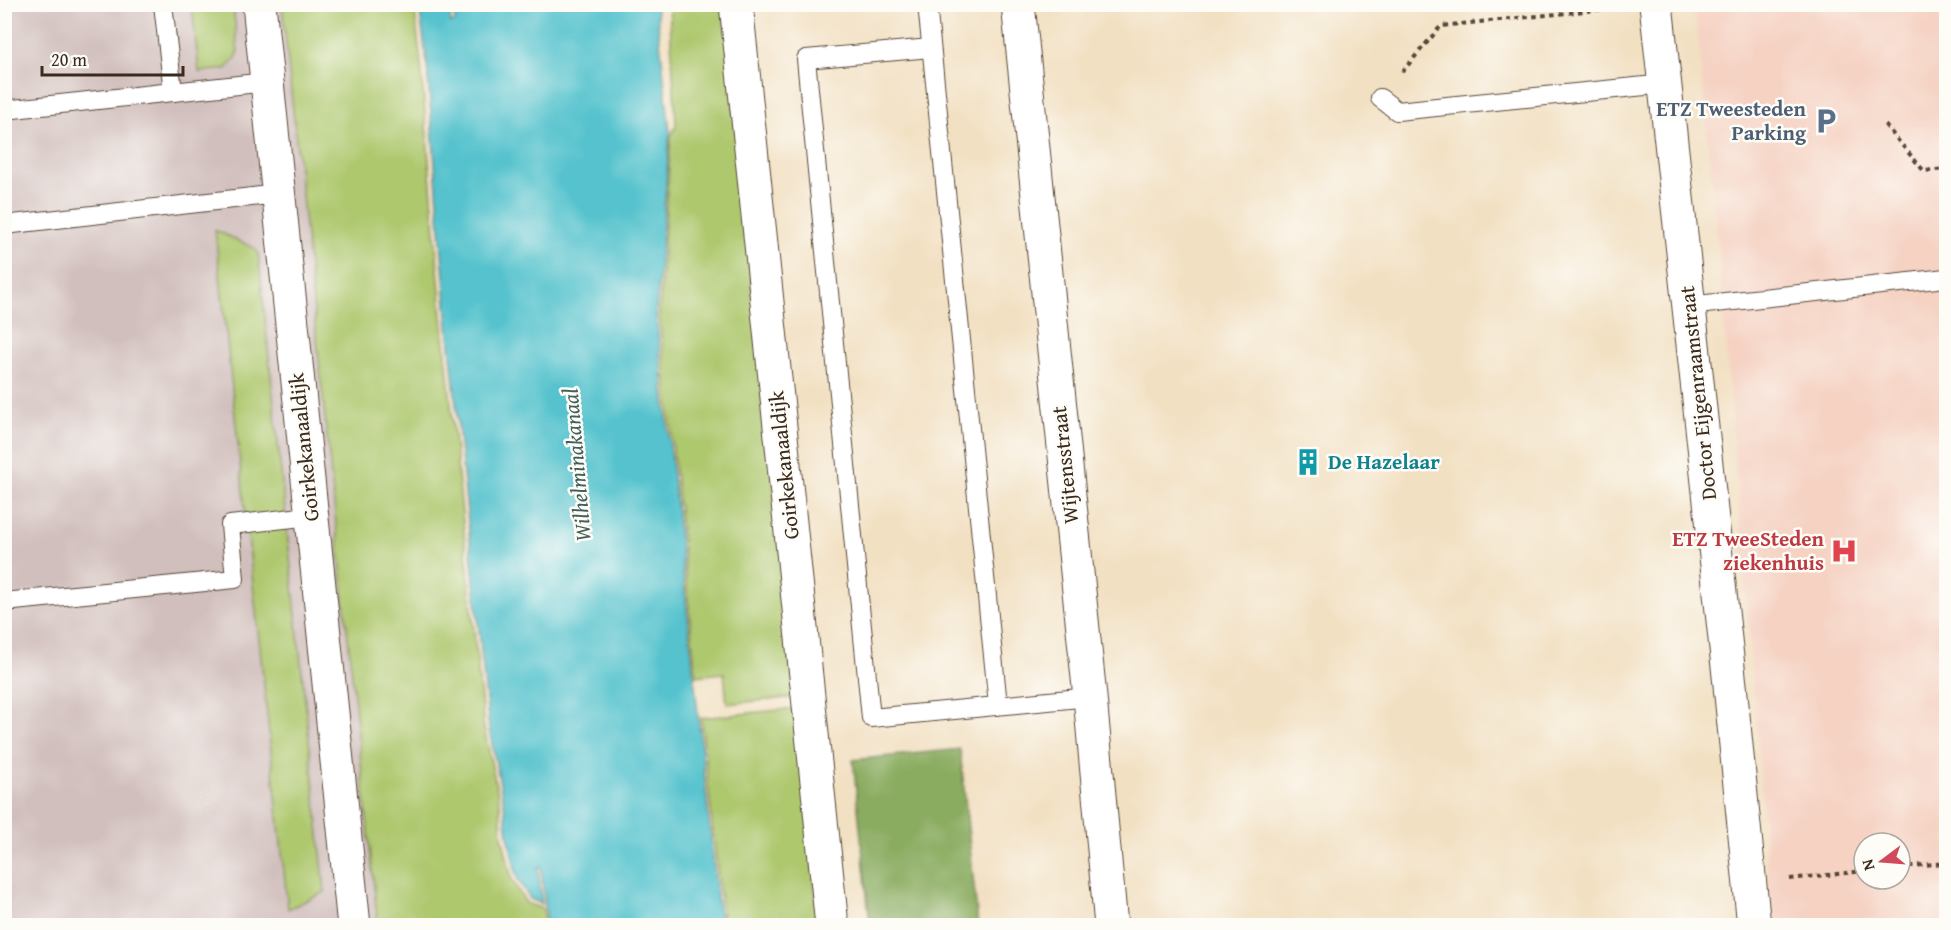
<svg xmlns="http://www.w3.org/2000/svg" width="1951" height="930" viewBox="0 0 1951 930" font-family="'Gentium Book Plus',serif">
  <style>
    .built { fill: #f5d2c2; fill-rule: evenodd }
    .industrial { fill: #d1bfbd }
    .green { fill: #aec86e; stroke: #747946; stroke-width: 1.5 }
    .forest { fill: #8aac61; stroke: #626b40; stroke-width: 1.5 }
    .water { fill: #55c2cd; stroke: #487676; stroke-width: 1.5 }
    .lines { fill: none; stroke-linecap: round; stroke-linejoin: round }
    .service-casing { stroke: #564537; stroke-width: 20 }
    .minor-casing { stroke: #564537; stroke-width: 35 }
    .path { stroke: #564537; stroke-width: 4; stroke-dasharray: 4.5 4.5; stroke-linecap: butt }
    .service { stroke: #fff; stroke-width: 18 }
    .minor { stroke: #fff; stroke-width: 33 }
    .labels { text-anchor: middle; stroke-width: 5; stroke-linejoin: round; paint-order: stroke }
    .service-label { font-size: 21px; font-weight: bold; fill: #4e5e75; stroke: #fdfcf7; text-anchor: end }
    .street-label { font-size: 21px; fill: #3b2a1e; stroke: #fdfcf7 }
    .culture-label { font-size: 21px; font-weight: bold; fill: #0d838f; stroke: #fdfcf7; text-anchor: start }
    .health-label { font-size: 21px; font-weight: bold; fill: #be3a42; stroke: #fdfcf7; text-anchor: end }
    .water-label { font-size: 22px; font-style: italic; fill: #445f5b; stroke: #fdfcf7 }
  </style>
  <rect width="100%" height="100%" fill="#fdfcf7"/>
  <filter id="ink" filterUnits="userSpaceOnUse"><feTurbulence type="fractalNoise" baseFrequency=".0167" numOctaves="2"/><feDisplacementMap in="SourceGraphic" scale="12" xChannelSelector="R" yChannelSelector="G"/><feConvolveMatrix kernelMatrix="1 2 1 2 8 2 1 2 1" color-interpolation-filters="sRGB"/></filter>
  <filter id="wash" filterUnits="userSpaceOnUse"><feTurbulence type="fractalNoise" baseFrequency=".008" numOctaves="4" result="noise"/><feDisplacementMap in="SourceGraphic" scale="24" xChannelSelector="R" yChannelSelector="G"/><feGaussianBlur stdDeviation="1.35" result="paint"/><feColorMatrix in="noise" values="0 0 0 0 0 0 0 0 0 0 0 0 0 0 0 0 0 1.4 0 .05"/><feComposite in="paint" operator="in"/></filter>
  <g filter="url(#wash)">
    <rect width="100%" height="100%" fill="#f2e0c2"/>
    <path class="built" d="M 1695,5 L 1946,5 L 1946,925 L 1772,925 L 1719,258 ZM 1864,843 L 1900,843 L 1900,879 L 1864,879 Z"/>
    <path class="industrial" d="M 5,5 L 361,5 L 459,925 L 5,926 Z"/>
    <g class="green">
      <path d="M 192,5 L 233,5 L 238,53 L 236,58 L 226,69 L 199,72 Z"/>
      <path d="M 282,5 L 414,5 L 421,65 L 442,317 L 484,729 L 500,804 L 502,836 L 512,880 L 526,903 L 543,909 L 545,925 L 378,925 Z"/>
      <path d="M 669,5 L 723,5 L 796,697 L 727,704 L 724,673 L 696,676 L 659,313 L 671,136 L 676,125 Z"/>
      <path d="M 215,230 L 254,248 L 258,253 L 325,892 L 288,909 Z"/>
      <path d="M 797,708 L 819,925 L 723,925 L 701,718 Z"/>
    </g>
    <path class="forest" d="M 960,749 L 978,925 L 870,925 L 853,760 Z"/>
    <path class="water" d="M 419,5 L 449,5 L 451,23 L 455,22 L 453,5 L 656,5 L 670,132 L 656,313 L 720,925 L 547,925 L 541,867 L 538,868 L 542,904 L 530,899 L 517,878 L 508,835 L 504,804 L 489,729 L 447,316 L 427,64 Z"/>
  </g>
  <g filter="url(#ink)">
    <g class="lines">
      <defs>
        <g id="service">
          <path d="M 163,4 L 173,92"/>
          <path d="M 927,4 L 998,705"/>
          <path d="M 931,48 L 806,59 L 871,718 L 1090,697"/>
          <path d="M 1380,98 L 1397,111 L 1665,84"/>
          <path d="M 4,110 L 267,82"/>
          <path d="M 4,225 L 278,194"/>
          <path d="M 1688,306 L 1946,278"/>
          <path d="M 4,602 L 235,579 L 230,525 L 311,516"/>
        </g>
        <g id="minor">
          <path d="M 259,4 L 354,926"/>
          <path d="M 736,4 L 832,926"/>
          <path d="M 1018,4 L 1090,697 L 1111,926"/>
          <path d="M 1656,4 L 1730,685 L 1754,926"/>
        </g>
      </defs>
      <use href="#service" class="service-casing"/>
      <use href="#minor" class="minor-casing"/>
      <g class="path">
        <path d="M 1402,72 L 1441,26 L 1615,8"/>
        <path d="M 1885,125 L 1924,171 L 1946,169"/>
        <path d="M 1900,867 L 1946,863"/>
        <path d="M 1790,879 L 1864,871"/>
      </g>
      <use href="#service" class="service"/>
      <use href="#minor" class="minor"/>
    </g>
  </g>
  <defs>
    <symbol id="parking-bare" viewBox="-9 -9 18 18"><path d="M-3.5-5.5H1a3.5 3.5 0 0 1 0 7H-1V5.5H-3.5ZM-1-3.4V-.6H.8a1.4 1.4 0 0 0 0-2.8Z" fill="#5c6f8a" stroke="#fdfcf7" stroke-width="2.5" paint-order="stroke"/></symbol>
    <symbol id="building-bare" viewBox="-9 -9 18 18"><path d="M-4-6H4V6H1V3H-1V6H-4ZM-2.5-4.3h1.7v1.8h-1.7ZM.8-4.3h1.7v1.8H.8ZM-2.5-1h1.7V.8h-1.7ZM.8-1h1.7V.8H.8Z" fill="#0f9aa8" stroke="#fdfcf7" stroke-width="2.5" paint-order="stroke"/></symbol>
    <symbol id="hospital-bare" viewBox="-9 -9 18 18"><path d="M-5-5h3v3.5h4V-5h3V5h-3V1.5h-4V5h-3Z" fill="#e0444e" stroke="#fdfcf7" stroke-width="2.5" paint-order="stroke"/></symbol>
  </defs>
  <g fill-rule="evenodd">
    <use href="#parking-bare" x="1807" y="102" width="38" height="38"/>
    <use href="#building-bare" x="1289" y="443" width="38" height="38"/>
    <use href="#hospital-bare" x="1825" y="532" width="38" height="38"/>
  </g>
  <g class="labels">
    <g class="service-label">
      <text x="1806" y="116">ETZ Tweesteden<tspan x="1806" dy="24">Parking</tspan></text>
    </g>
    <g class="street-label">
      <text transform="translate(1698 393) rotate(-96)" y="7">Doctor Eijgenraamstraat</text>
      <text transform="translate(304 447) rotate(-96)" y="7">Goirkekanaaldijk</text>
      <text transform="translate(784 465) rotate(-96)" y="7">Goirkekanaaldijk</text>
      <text transform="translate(1065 465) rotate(-96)" y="7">Wijtensstraat</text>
    </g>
    <g class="culture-label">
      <text x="1328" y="469">De Hazelaar</text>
    </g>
    <g class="health-label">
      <text x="1824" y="546">ETZ TweeSteden<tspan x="1824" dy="24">ziekenhuis</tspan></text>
    </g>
    <g class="water-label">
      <text transform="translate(576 465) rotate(-95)" y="8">Wilhelminakanaal</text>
    </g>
  </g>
  <rect width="1951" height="930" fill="none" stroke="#fdfcf7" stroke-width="24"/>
  <g transform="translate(1882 861) rotate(254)"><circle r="28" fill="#fdfcf7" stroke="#afa8a0" stroke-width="1.5"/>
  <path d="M0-4.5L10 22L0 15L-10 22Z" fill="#d1495b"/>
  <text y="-9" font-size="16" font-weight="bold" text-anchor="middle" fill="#3b2a1e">N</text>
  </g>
  <path d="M42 66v9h141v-9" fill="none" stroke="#3b2a1e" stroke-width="3"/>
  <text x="51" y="66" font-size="18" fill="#3b2a1e" stroke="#fdfcf7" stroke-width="4.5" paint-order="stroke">20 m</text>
</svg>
